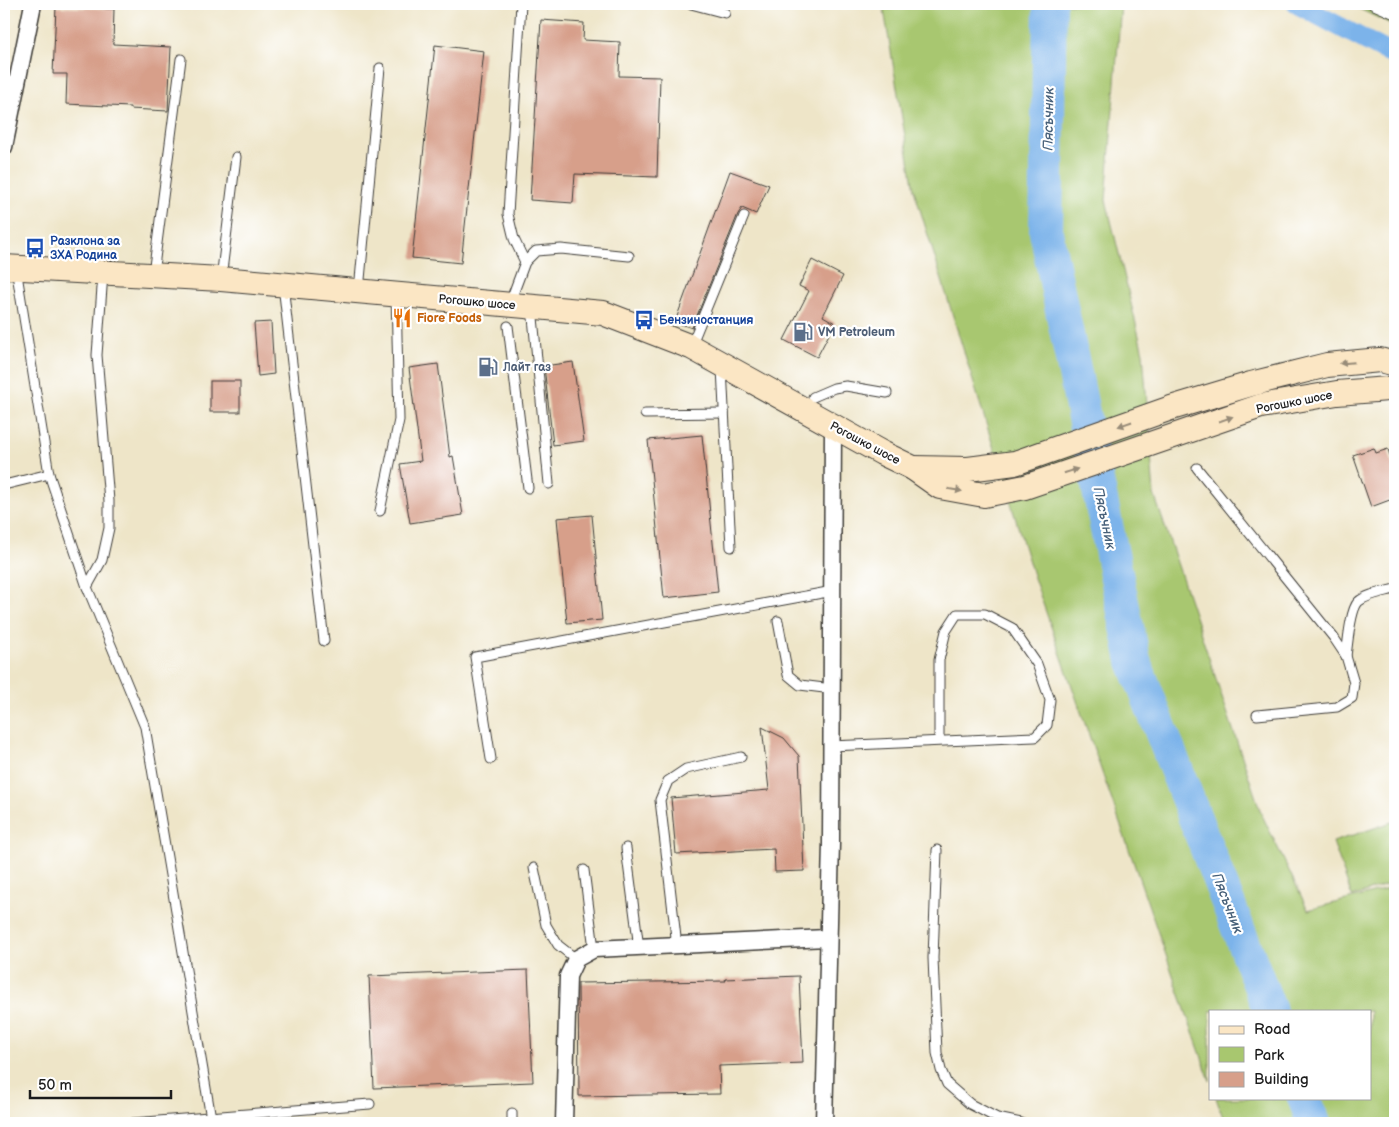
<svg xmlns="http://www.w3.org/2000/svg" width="1399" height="1127" viewBox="0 0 1399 1127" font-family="'Balsamiq Sans',sans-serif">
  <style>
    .green { fill: #a8c76f; stroke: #627246 }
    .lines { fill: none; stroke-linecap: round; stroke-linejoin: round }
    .canal { stroke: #7bb3ea; stroke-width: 20 }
    .river { stroke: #7bb3ea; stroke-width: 34 }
    .building { fill: #d79f8a }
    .lane-casing { stroke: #3c3a36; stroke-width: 11 }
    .street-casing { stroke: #3c3a36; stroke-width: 19 }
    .secondary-casing { stroke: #3c3a36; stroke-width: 26 }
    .lane { stroke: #fff; stroke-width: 9 }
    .street { stroke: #fff; stroke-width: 16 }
    .secondary { stroke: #fbe6c4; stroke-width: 24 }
    .oneway { fill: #978b78 }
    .labels { text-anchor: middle; stroke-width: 4.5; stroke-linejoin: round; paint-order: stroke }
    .transit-label { font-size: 12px; font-weight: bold; fill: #164399; stroke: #fff; text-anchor: start }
    .street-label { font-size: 12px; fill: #1c1c1c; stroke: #fff }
    .food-label { font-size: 12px; font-weight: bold; fill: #c56008; stroke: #fff; text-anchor: start }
    .service-label { font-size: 12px; font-weight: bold; fill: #4e5e75; stroke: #fff; text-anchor: start }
    .water-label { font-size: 14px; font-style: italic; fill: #476079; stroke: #fff }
  </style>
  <rect width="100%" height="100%" fill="#fff"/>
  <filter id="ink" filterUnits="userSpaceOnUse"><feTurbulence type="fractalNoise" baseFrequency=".02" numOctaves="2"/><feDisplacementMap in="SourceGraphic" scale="10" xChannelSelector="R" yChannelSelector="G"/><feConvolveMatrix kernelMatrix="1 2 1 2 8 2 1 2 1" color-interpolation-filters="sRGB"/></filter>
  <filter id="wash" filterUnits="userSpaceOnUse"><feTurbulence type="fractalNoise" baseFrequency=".0096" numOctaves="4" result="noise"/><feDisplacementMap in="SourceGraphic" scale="20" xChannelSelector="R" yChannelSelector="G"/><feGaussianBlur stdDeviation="1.12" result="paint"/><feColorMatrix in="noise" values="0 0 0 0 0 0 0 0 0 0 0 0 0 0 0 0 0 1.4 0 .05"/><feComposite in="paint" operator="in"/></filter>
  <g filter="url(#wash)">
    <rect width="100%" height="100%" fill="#eee5c8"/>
    <g class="green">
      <path d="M 883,4 L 1121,4 L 1106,200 L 1143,353 L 1154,494 L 1261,813 L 1308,910 L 1395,887 L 1395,1123 L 1225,1123 L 1216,1098 L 1370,1098 L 1370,1011 L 1210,1011 L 1210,1081 L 1033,575 L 914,190 Z"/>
      <path d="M 1349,4 L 1395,4 L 1395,26 Z"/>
      <path d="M 1395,821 L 1395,882 L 1352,897 L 1333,842 Z"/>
    </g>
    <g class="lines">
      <path class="canal" d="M 1297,4 L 1395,56"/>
      <g class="river">
        <path d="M 1050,4 L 1046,232 L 1134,661 L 1270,1011"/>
        <path d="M 1304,1098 L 1314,1123"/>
      </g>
    </g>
    <g id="blocks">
      <g class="building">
        <path d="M 56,7 L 114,9 L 113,44 L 171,47 L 168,111 L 130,109 L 130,107 L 66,104 L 67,74 L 53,74 Z"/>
        <path d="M 541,20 L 584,23 L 583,40 L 620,42 L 619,76 L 660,77 L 657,177 L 575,174 L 573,203 L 530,200 Z"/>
        <path d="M 435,45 L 484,51 L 461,263 L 412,258 Z"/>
        <path d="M 730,171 L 769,185 L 756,214 L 742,208 L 738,214 L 692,328 L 675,322 Z"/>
        <path d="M 812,260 L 843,276 L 823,316 L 835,323 L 817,357 L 784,340 L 809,291 L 799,286 Z"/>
        <path d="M 271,322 L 274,374 L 258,376 L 254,323 Z"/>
        <path d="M 573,362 L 584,441 L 553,445 L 544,366 Z"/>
        <path d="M 438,364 L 450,457 L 453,456 L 463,515 L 410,523 L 400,464 L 421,461 L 409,368 Z"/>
        <rect x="210" y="381" width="30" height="31"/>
        <path d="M 702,435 L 718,592 L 664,598 L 648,440 Z"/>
        <path d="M 1374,448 L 1376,453 L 1388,449 L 1395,472 L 1395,498 L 1371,507 L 1353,455 Z"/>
        <path d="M 592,515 L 602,620 L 567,623 L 557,518 Z"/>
        <path d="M 762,727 L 784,738 L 799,756 L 804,871 L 775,872 L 774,849 L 676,854 L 671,798 L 769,790 Z"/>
        <path d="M 528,970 L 533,1082 L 374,1088 L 369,976 Z"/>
        <path d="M 799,976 L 803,1063 L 719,1066 L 720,1094 L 579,1096 L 578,983 L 726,981 L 725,979 Z"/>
      </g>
    </g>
  </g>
  <g filter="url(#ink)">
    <use href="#blocks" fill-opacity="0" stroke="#3c3a36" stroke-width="1"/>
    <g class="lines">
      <defs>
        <g id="lane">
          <path d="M 521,4 L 508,214 L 514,239 L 525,262"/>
          <path d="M 691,4 L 725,13"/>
          <path d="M 1372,4 L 1395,14"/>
          <path d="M 16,268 L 49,474 L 87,587 L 145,727 L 211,1118"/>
          <path d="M 153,274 L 181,59"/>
          <path d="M 221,279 L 236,157"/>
          <path d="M 283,285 L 324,641"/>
          <path d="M 359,290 L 380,68"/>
          <path d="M 509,305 L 525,262 L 536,251 L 561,249 L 629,256"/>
          <path d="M 532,307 L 549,484"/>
          <path d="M 508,326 L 528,488"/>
          <path d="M 691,346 L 744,216"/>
          <path d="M 722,368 L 731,547"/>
          <path d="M 813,397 L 834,388 L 846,386 L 887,393"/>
          <path d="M 645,414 L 724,413"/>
          <path d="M 1197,468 L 1334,638 L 1346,656 L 1354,683 L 1352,698 L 1337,707 L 1257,715"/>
          <path d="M 4,485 L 49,474"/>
          <path d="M 380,511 L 399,420 L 396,295"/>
          <path d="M 87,587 L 102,560 L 109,528 L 109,501 L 97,355 L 103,274"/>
          <path d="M 778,621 L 788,675 L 800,685 L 832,689"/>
          <path d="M 1346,656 C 1348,643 1350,611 1358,602 C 1367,594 1384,592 1395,589"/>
          <path d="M 831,746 L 1035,737 L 1047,725 L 1050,700 L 1037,664 L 1012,628 L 985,614 L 957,614 L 946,631 L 939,660 L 939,741"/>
          <path d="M 491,759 L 475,657 L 833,591"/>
          <path d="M 626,848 L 639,948"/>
          <path d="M 937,850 L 933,958 L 937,1053 L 941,1070 L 947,1084 L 970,1104 L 997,1118 L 1021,1123"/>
          <path d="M 534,868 L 546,925 L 558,945 L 576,959"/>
          <path d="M 584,870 L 594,949"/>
          <path d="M 677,946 L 660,800 L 668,781 L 686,769 L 741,757"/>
          <path d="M 512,1113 L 512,1123"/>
          <path d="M 133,1123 L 370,1104"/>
        </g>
        <g id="street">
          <path d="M 4,147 L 33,4"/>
          <path d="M 564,1123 L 568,976 L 576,959 L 594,949 L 827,938"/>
          <path d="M 824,1123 L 831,843 L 833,425"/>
        </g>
        <g id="secondary">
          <path d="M 4,267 L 221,279 L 603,313 L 691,347 L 882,453 L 913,468 L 940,487 L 984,495 L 1025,487 L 1261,406 L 1337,393 L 1388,389 L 1395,387"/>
          <path d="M 913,468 L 968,469 L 1015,463 L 1171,408 L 1251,384 L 1327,365 L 1380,360 L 1395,364"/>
        </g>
      </defs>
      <use href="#lane" class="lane-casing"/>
      <use href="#street" class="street-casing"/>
      <use href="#secondary" class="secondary-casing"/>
      <use href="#lane" class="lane"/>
      <use href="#street" class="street"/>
      <use href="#secondary" class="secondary"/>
    </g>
    <defs><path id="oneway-solid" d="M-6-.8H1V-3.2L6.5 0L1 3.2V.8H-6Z" transform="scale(1.25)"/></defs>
    <g class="oneway">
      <use href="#oneway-solid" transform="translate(1347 363) rotate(175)"/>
      <use href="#oneway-solid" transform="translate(1226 419) rotate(-19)"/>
      <use href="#oneway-solid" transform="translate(1125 424) rotate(161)"/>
      <use href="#oneway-solid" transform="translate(1071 471) rotate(-18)"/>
      <use href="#oneway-solid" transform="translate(955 490) rotate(10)"/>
    </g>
  </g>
  <defs>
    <symbol id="bus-bare" viewBox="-9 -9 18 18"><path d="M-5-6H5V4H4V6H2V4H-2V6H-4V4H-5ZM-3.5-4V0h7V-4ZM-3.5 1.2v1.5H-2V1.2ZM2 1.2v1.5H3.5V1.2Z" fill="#1a4fb4" stroke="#fff" stroke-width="2.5" paint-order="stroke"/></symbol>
    <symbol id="restaurant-bare" viewBox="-9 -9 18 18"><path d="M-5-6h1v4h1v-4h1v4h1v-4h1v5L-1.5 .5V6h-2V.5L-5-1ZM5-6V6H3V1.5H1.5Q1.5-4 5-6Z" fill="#e8710a" stroke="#fff" stroke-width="2.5" paint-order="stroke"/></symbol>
    <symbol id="fuel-bare" viewBox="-9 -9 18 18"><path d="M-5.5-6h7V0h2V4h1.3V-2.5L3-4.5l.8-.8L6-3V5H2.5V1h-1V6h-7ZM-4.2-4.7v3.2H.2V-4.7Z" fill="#5c6f8a" stroke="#fff" stroke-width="2.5" paint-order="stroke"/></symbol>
  </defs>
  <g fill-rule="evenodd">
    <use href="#bus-bare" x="21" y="234" width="28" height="28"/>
    <use href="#restaurant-bare" x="388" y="304" width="28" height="28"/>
    <use href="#bus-bare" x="630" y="306" width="28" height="28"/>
    <use href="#fuel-bare" x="789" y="318" width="28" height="28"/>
    <use href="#fuel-bare" x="474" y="353" width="28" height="28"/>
  </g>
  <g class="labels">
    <g class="transit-label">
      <text x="50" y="245">Разклона за<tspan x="50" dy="14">ЗХА Родина</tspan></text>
      <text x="659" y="324">Бензиностанция</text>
    </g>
    <g class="street-label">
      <text transform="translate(477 302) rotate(5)" y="4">Рогошко шосе</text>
      <text transform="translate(1294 402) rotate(-11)" y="4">Рогошко шосе</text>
      <text transform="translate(865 443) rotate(28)" y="4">Рогошко шосе</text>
    </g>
    <g class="food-label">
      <text x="417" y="322">Fiore Foods</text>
    </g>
    <g class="service-label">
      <text x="818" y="336">VM Petroleum</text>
      <text x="503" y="371">Лайт газ</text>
    </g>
    <g class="water-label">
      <text transform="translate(1048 119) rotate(-89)" y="5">Пясъчник</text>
      <text transform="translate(1105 518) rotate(78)" y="5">Пясъчник</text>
      <text transform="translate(1228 903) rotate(69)" y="5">Пясъчник</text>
    </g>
  </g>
  <rect width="1399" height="1127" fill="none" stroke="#fff" stroke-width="20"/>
  <rect x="1209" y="1010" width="162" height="90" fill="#ffffff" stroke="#a4a4a4"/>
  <rect x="1219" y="1026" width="25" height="8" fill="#fbe6c4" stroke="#a4a4a4"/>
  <text x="1254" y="1034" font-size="15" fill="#1c1c1c">Road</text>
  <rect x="1219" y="1047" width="25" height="15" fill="#a8c76f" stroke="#a4a4a4"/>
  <text x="1254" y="1060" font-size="15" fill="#1c1c1c">Park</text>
  <rect x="1219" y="1072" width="25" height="15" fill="#d79f8a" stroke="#a4a4a4"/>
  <text x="1254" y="1084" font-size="15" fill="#1c1c1c">Building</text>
  <path d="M30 1090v8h141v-8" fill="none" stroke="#1c1c1c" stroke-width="2.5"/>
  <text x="38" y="1090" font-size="15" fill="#1c1c1c" stroke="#ffffff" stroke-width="4" paint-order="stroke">50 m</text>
</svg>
